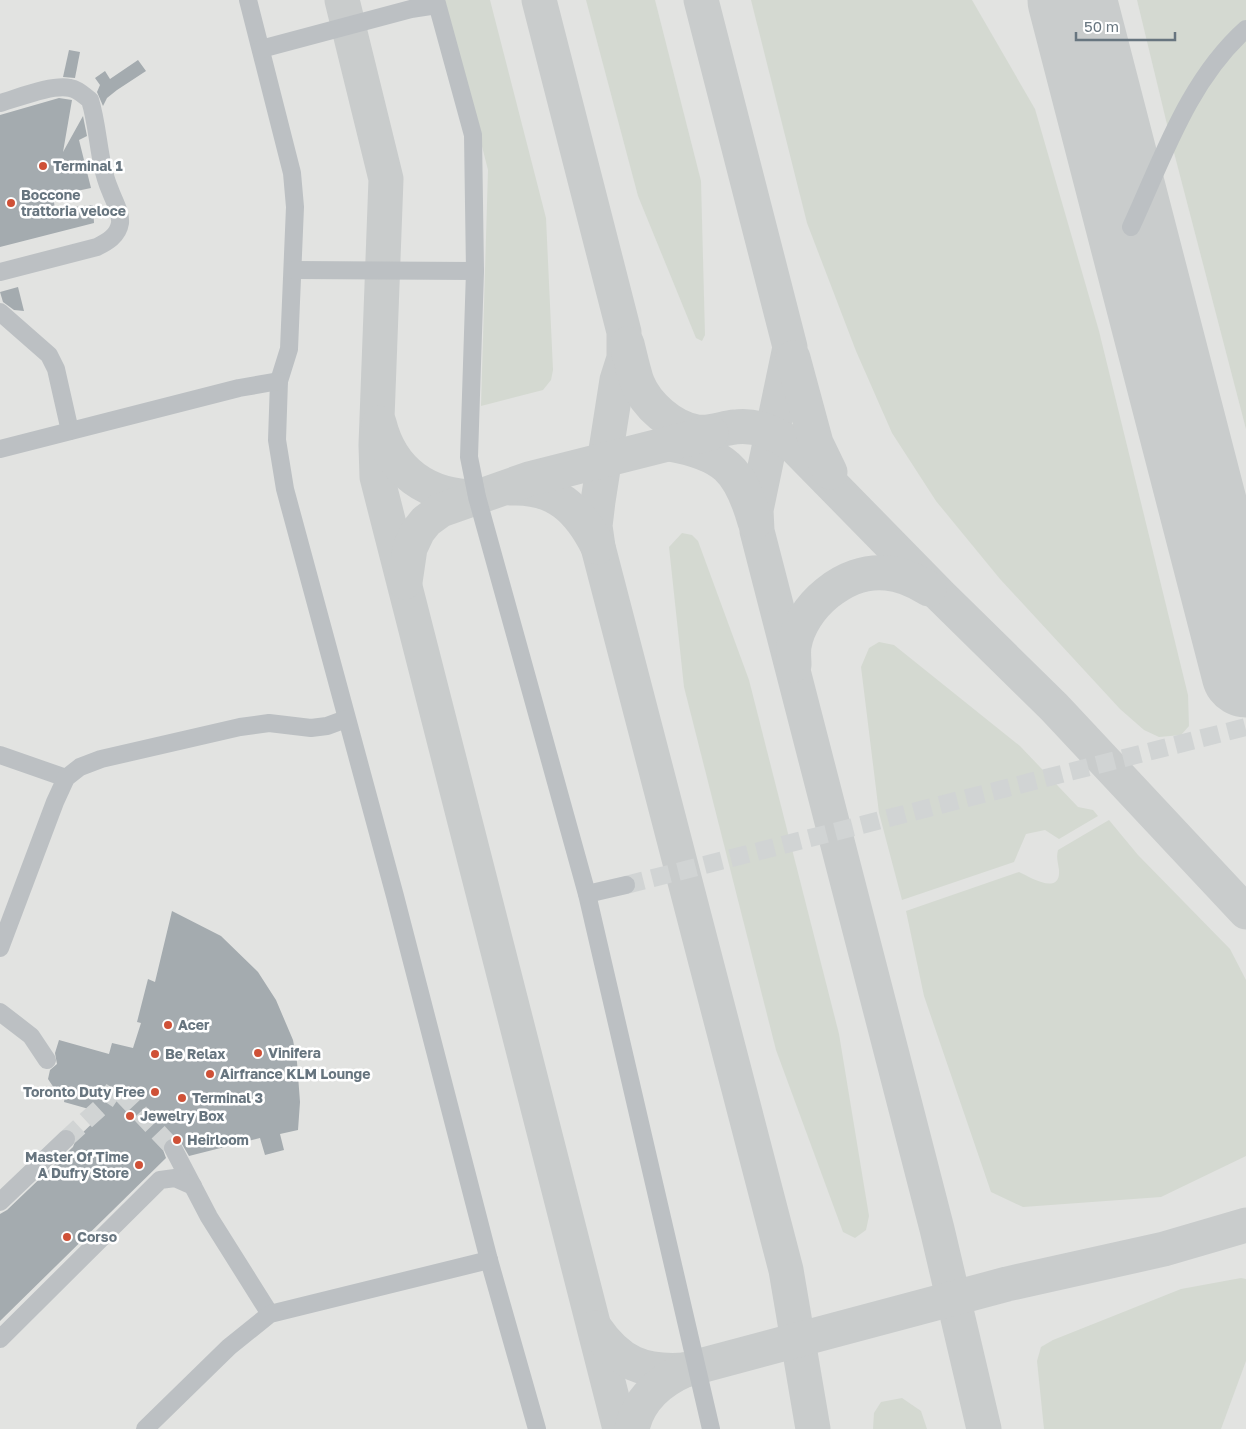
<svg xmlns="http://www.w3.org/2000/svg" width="1246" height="1429" viewBox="0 0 1246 1429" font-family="'Golos Text',sans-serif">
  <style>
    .built { fill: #e2e3e1 }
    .green { fill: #d4d9d1 }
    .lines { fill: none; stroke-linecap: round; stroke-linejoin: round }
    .taxiway { stroke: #c9cccc; stroke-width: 35 }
    .runway { stroke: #c9cccc; stroke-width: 89 }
    .building { fill: #a4abaf }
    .minor-tunnel { stroke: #d1d4d4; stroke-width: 18; stroke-dasharray: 18 9; stroke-linecap: butt }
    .minor { stroke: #bcc0c3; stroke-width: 18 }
    .poi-dot { fill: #cf5137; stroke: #fff; stroke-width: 2 }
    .labels { text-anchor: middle; stroke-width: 5; stroke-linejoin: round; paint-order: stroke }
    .poi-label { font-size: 14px; font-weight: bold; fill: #67757f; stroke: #fff; text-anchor: start }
  </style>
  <rect width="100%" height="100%" fill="#f4f4f1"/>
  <rect class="built" x="0" y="0" width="1246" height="1429"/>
  <g class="green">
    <path d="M 445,0 L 490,0 L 546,218 L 553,370 L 551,380 L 543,390 L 481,406 L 488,170 Z"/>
    <path d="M 586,0 L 655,0 L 701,181 L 705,335 L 702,341 L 696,338 L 638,196 Z"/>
    <path d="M 751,0 L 972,0 L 1035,109 L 1099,331 L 1188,695 L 1189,726 L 1181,735 L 1159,737 L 1144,730 L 1120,709 L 1000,579 L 936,501 L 892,433 L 856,351 L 807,223 Z"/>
    <path d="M 1137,0 L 1246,0 L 1246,429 L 1171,141 Z"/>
    <path d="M 682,533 L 692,535 L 698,541 L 749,680 L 839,1034 L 869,1216 L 866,1230 L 855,1238 L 843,1232 L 776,1050 L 684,687 L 669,547 Z"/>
    <path d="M 879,642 L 894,645 L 1020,746 L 1078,807 L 1093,810 L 1098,816 L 1059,839 L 1045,830 L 1026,834 L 1014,862 L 902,900 L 879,813 L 861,667 L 869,648 Z"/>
    <path d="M 1109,820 L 1138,855 L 1230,949 L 1246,980 L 1246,1156 L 1161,1197 L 1023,1207 L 991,1192 L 924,996 L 906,911 L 1019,872 C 1028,876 1061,897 1059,870 C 1058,862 1056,858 1058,850 Z"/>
    <path d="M 1241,1278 L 1246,1279 L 1246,1361 L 1221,1429 L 1044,1429 L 1037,1361 L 1041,1347 L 1053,1340 L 1181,1289 Z"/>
    <path d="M 902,1398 L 921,1411 L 927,1429 L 873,1429 L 874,1413 L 881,1402 Z"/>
  </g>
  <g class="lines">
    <g class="taxiway">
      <path d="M 342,0 L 386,179 L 376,445 L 377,477 L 620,1429"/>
      <path d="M 539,0 L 624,332 L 624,358 L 617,380 L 598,501 L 595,526 L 598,547 L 786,1270 L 813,1429"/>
      <path d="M 701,0 L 790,347 L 756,510 L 757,531 L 937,1229 L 984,1429"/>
      <path d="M 1050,0 L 1059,14 L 1097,97"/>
      <path d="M 627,344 C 630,356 633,370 637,382 C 646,405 672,428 697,432 C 710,434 723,428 735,427 C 757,424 776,434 793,445 L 941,596 L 1054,707 L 1246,912"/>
      <path d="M 793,358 L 816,443 L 830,472"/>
      <path d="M 379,423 C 391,472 428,497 476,497"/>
      <path d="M 670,444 C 724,454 740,469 755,522"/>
      <path d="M 511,488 C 555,486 579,509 598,547"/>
      <path d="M 405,582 L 410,548 L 418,531 L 426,521 L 441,510 L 529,479 L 711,433"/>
      <path d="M 794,665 C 794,659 793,652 794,646 C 801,606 845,569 886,573 C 902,574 916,581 929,589"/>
      <path d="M 595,1328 C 619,1363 643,1373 685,1370"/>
      <path d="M 632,1429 C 638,1400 660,1381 685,1370 L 1007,1284 L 1164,1249 L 1246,1225"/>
    </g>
    <path class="runway" d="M 1072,0 L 1246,673"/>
  </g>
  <g class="building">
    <path d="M 69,50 L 80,52 L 75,78 L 63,77 Z"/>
    <path d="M 138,60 L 146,71 L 117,90 L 107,98 L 103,106 L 97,92 L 100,85 L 95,78 L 105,71 L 110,79 Z"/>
    <path d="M 59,98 L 72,100 L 63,152 L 83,116 L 87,136 L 79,140 L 91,188 L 53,196 L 55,209 L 93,205 L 94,223 L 0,247 L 0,115 Z"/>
    <path d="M 18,287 L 24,311 L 14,310 L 3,302 L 0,292 Z"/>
    <path d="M 172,911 L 221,936 L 258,972 L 276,1000 L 293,1040 L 297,1062 L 300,1102 L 298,1130 L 280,1134 L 284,1150 L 265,1155 L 260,1138 L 189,1156 L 179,1139 L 168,1139 L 162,1147 L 166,1158 L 0,1321 L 0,1214 L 7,1210 L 73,1147 L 76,1139 L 103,1113 L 64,1102 L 65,1096 L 58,1094 L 48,1079 L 50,1070 L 57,1064 L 55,1053 L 59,1040 L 109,1054 L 112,1043 L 133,1048 L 141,1023 L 137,1022 L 148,979 L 155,982 Z"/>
  </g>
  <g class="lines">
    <g class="minor-tunnel">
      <path d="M 626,885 L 1246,727"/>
      <path d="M 121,1093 L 173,1148"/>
      <path d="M 66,1139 L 104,1104 L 114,1089"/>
    </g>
    <g class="minor">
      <path d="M 248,0 L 292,173 L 295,207 L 289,349 L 279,381 L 277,440 L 285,489 L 395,896 L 489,1260 L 537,1429"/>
      <path d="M 436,0 L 473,135 L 475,271 L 469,457 L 477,497 L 587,894 L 711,1429"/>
      <path d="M 261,49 L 411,9 L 437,5"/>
      <path d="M 0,103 C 18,98 52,84 70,88 C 78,89 83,95 90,100 C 99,129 98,162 110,190 C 114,201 121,212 120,223 C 118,236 107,242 97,247 L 0,272"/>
      <path d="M 1131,227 C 1163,158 1188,81 1246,29"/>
      <path d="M 293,270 L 475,271"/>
      <path d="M 0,312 L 49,355 L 56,369 L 70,431"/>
      <path d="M 0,449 L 239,388 L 279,381"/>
      <path d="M 0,755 L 66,778"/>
      <path d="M 587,894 L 626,885"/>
      <path d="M 0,948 L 55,802 L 66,778 L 80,767 L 101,759 L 240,727 L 269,723 L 311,728 L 327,726 L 346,719"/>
      <path d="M 0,1012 L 31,1036 L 47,1060"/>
      <path d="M 173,1148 L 209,1217 L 270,1314"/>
      <path d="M 0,1202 L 66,1139"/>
      <path d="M 0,1339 L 160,1180 L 175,1178 L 193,1186"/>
      <path d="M 145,1429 L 229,1347 L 270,1314 L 489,1260"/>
    </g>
  </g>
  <g class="poi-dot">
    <circle cx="43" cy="166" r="5"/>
    <circle cx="11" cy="203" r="5"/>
    <circle cx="168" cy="1025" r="5"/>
    <circle cx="258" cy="1053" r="5"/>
    <circle cx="155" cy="1054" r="5"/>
    <circle cx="210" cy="1074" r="5"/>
    <circle cx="155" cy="1092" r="5"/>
    <circle cx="182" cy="1098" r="5"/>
    <circle cx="130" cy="1116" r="5"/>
    <circle cx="177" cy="1140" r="5"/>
    <circle cx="139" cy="1165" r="5"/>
    <circle cx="67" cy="1237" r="5"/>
  </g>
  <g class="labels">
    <g class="poi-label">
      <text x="53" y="171">Terminal 1</text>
      <text x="21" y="200">Boccone<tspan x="21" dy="16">trattoria veloce</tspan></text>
      <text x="178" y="1030">Acer</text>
      <text x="268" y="1058">Vinifera</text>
      <text x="165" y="1059">Be Relax</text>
      <text x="220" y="1079">Airfrance KLM Lounge</text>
      <text x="145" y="1097" text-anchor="end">Toronto Duty Free</text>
      <text x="192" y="1103">Terminal 3</text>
      <text x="140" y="1121">Jewelry Box</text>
      <text x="187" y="1145">Heirloom</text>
      <text x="129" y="1162" text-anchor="end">Master Of Time<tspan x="129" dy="16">A Dufry Store</tspan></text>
      <text x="77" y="1242">Corso</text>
    </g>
  </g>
  <path d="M1076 32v8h99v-8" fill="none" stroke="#67757f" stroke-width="2.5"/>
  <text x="1084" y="32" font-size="15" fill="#67757f" stroke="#ffffff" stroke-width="4" paint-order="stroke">50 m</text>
</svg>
